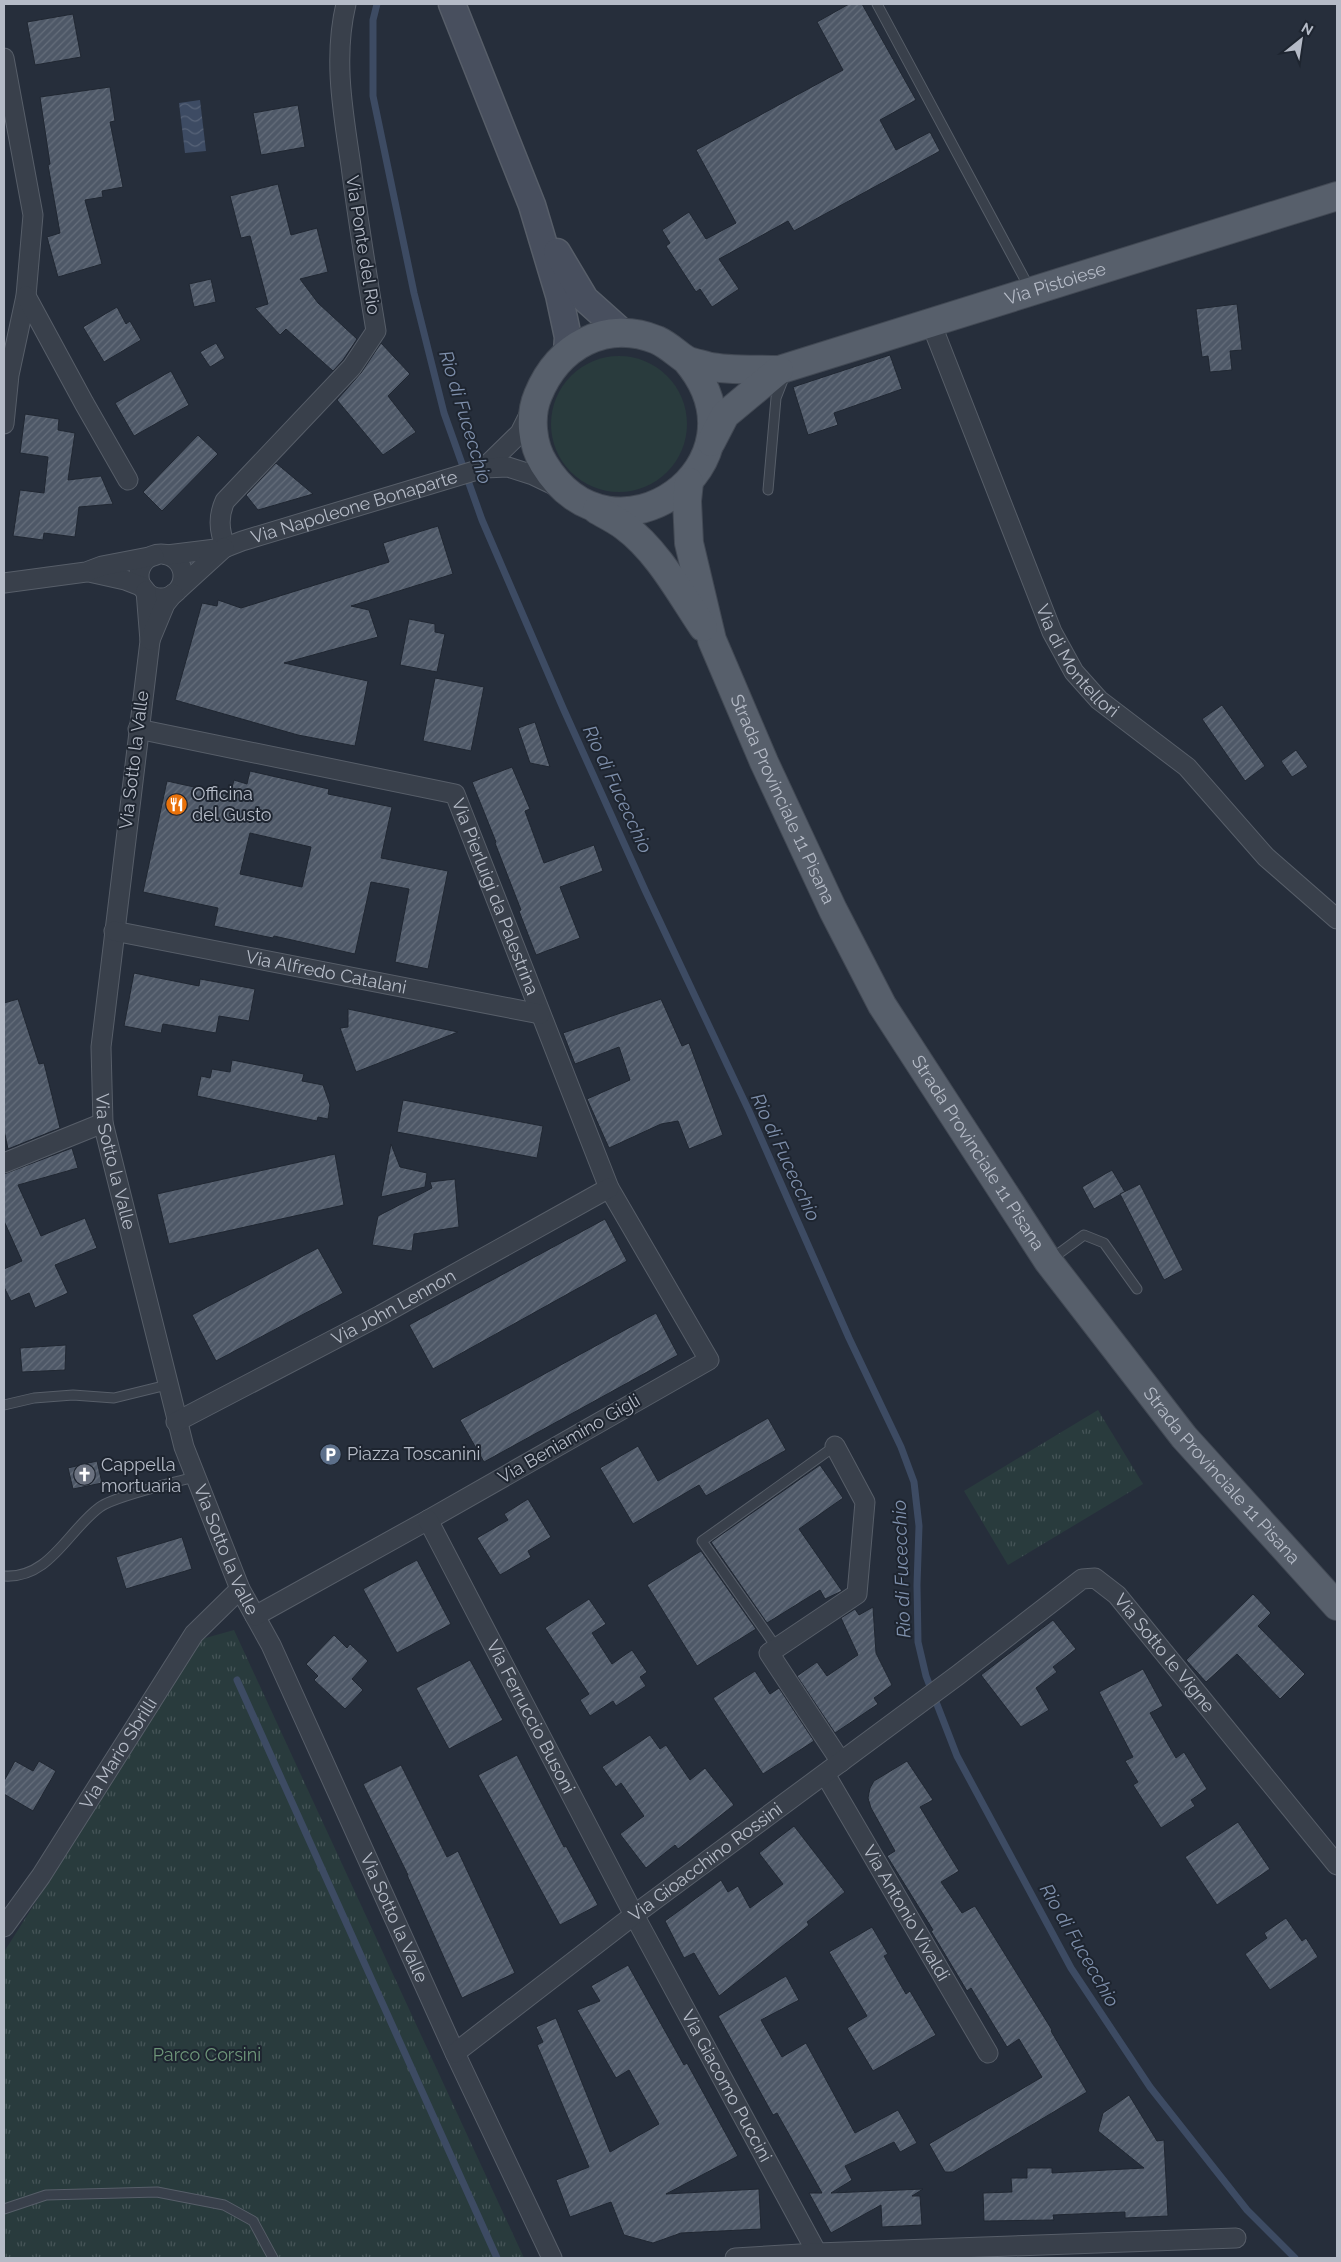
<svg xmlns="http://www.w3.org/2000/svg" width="1341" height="2262" viewBox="0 0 1341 2262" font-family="Raleway,sans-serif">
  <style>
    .grass { fill: #293b3d }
    .park { fill: url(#park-tufts) }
    .water { fill: url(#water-waves) }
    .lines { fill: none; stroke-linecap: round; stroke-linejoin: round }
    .stream { stroke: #3d4b63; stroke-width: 7 }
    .building { fill: url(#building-hatch); stroke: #202732; fill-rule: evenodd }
    .service-casing { stroke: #575e69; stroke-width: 11 }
    .minor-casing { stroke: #575e69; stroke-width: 21 }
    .secondary-casing { stroke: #575e69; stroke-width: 29 }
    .primary-casing { stroke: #424954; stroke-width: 30 }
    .service { stroke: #39404b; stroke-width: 9 }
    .minor { stroke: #39404b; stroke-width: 19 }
    .secondary { stroke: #484f5e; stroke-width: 26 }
    .primary { stroke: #575f6b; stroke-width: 28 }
    .labels { text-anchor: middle; stroke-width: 4; stroke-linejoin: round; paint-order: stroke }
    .street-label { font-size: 18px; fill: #b5bbc7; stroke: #1e2530 }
    .poi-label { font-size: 18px; fill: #b5bbc7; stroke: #1e2530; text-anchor: start }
    .park-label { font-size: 18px; fill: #6e9679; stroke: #1e2530 }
    .water-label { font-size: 19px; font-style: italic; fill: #7f90ac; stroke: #1e2530 }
  </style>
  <defs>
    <pattern id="park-tufts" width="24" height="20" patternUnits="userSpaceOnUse" patternTransform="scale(1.25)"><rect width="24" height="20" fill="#293b3d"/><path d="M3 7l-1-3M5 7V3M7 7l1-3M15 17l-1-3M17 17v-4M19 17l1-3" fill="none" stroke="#465558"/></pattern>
    <pattern id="water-waves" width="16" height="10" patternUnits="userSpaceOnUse" patternTransform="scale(1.25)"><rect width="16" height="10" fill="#3d4b63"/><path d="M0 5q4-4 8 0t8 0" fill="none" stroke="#576378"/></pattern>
    <pattern id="building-hatch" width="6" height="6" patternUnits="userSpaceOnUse" patternTransform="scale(1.25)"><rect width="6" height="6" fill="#4e5867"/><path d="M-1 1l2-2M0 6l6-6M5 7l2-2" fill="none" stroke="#656e7b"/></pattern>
  </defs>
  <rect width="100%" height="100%" fill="#262e3b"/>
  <circle class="grass" cx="619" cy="424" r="68"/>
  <g class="park">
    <path d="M 1098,1410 L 1143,1484 L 1008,1565 L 964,1491 Z"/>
    <path d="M 234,1630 L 524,2258 L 4,2258 L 4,1952 L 202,1639 Z"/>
  </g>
  <path class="water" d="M 200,100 L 206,151 L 185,153 L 179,103 Z"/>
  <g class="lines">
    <g class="stream">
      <path d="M 377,4 L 373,20 L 373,96 L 414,293 L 444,413 L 482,520 L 563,708 L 645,890 L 749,1111 L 849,1338 L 901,1447 L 914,1482 L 919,1526 L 917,1585 L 918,1642 L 926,1676 L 957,1756 L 1071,1968 L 1150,2087 L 1247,2210 L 1295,2258"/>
      <path d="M 237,1680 L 497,2258"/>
    </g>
  </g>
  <g class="building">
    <path d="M 849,4 L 862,4 L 916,100 L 880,120 L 896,150 L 930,132 L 940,151 L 794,231 L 788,221 L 719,259 L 739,289 L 712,307 L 700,289 L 696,292 L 666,246 L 670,243 L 662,230 L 689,212 L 706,239 L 736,223 L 696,150 L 843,70 L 817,22 Z"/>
    <path d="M 73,14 L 81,57 L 35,65 L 27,22 Z"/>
    <path d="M 110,87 L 115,121 L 110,122 L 123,187 L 102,191 L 103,197 L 85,200 L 102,264 L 58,277 L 47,237 L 60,233 L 48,165 L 50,164 L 40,97 Z"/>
    <path d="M 298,105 L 305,147 L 261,155 L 253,113 Z"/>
    <path d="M 278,184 L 291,235 L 317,228 L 328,272 L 300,279 L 318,303 L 357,339 L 343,360 L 333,371 L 286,329 L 280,335 L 255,308 L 268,304 L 250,236 L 241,238 L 230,196 Z"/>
    <path d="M 211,279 L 216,302 L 194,307 L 189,284 Z"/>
    <path d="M 1237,304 L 1242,350 L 1230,351 L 1232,370 L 1210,372 L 1208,356 L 1202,357 L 1196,309 Z"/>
    <path d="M 117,307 L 126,324 L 130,321 L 141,340 L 104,362 L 83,327 Z"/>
    <path d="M 216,343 L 225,358 L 210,367 L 200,352 Z"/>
    <path d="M 381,343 L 410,374 L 388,396 L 416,432 L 383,455 L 337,400 L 361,373 Z"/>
    <path d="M 890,355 L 902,389 L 834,413 L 838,425 L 808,435 L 793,387 Z"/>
    <path d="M 171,371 L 189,405 L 134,436 L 115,403 Z"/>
    <path d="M 25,414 L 59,419 L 58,430 L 75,433 L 68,480 L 101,476 L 113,504 L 79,507 L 75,537 L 44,533 L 43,540 L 13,536 L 20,490 L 44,493 L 48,457 L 20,453 Z"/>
    <path d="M 198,435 L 218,454 L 162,511 L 143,492 Z"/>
    <path d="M 276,463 L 313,494 L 258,510 L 246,495 Z"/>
    <path d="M 438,526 L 453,574 L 351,606 L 369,610 L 378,637 L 284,663 L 368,681 L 355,746 L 298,735 L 175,700 L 202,603 L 217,606 L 218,600 L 241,608 L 389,562 L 383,543 Z"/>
    <path d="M 409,619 L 435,624 L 435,632 L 445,634 L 437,672 L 400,665 Z"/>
    <path d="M 435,678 L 484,687 L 471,751 L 423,741 Z"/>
    <path d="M 1222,705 L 1265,766 L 1245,781 L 1202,719 Z"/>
    <path d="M 535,722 L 550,767 L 530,763 L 518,728 Z"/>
    <path d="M 1296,750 L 1308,767 L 1292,777 L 1281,761 Z"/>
    <path d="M 512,767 L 530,809 L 525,811 L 544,863 L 594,845 L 603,871 L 560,887 L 580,938 L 536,955 L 519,911 L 521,910 L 495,843 L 496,842 L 472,782 Z"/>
    <path d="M 250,771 L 329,789 L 328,794 L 392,807 L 381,858 L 448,871 L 428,969 L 395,962 L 409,889 L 371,882 L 355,954 L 274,936 L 273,938 L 214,926 L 218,908 L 143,892 L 167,781 L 230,795 L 234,780 L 247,784 ZM 250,833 L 311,847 L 302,887 L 240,874 Z"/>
    <path d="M 134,973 L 199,986 L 200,979 L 255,989 L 249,1021 L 219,1016 L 216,1033 L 163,1024 L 161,1033 L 124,1026 Z"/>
    <path d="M 18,999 L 39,1064 L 44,1063 L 60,1128 L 8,1149 L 4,1130 L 4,1003 Z"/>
    <path d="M 661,999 L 682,1046 L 689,1043 L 723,1135 L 689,1149 L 678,1121 L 661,1124 L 609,1148 L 587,1099 L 630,1080 L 619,1047 L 575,1064 L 563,1033 Z"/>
    <path d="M 348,1009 L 458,1032 L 356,1072 L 340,1028 L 348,1027 Z"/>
    <path d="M 232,1060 L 304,1074 L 302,1081 L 323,1085 L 330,1105 L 328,1119 L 318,1117 L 317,1121 L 197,1096 L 201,1076 L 210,1078 L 212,1069 L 230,1072 Z"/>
    <path d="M 403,1100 L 543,1126 L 537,1158 L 397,1132 Z"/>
    <path d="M 391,1144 L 400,1167 L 427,1173 L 425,1187 L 381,1197 Z"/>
    <path d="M 72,1148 L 78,1168 L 18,1185 L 41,1236 L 85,1218 L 97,1248 L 55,1265 L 68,1293 L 35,1308 L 29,1293 L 11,1301 L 4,1287 L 4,1269 L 22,1261 L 4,1221 L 4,1174 Z"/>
    <path d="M 335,1154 L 344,1205 L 169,1244 L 157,1194 Z"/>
    <path d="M 1112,1170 L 1125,1192 L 1094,1209 L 1082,1187 Z"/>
    <path d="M 455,1179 L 459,1227 L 414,1234 L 412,1251 L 372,1245 L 378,1216 L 432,1188 L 430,1182 Z"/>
    <path d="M 1140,1184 L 1183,1270 L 1164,1280 L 1120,1194 Z"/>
    <path d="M 605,1219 L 627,1261 L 433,1369 L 409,1325 Z"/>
    <path d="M 318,1248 L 343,1293 L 216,1361 L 192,1315 Z"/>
    <path d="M 656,1313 L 678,1355 L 484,1462 L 460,1420 Z"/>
    <path d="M 66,1345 L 65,1370 L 22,1372 L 20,1348 Z"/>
    <path d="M 768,1418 L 786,1450 L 706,1496 L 699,1485 L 633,1524 L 600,1468 L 638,1446 L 658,1481 Z"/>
    <path d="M 97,1461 L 102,1483 L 73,1489 L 68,1468 Z"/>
    <path d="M 820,1465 L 843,1498 L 799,1529 L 842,1591 L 825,1599 L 820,1590 L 767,1623 L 711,1542 Z"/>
    <path d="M 528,1499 L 551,1537 L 528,1551 L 531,1557 L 500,1575 L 477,1538 L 508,1520 L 504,1514 Z"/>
    <path d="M 182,1537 L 192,1569 L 126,1589 L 116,1557 Z"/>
    <path d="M 701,1551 L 756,1629 L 697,1666 L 647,1585 Z"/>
    <path d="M 417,1560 L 451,1624 L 397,1653 L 363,1589 Z"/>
    <path d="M 1253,1594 L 1271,1613 L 1258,1626 L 1305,1674 L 1280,1699 L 1237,1654 L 1206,1682 L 1186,1660 Z"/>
    <path d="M 589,1599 L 606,1624 L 592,1633 L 612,1664 L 632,1650 L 647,1672 L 640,1677 L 646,1686 L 616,1706 L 613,1701 L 590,1716 L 580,1700 L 589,1694 L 545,1628 Z"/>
    <path d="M 873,1607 L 876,1653 L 892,1685 L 874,1698 L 878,1704 L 835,1733 L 797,1676 L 817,1662 L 827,1676 L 858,1655 L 841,1618 L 855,1609 L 859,1615 Z"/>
    <path d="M 1053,1620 L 1076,1649 L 1053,1667 L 1057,1672 L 1036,1688 L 1049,1710 L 1021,1727 L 981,1675 Z"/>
    <path d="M 334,1635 L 347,1648 L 350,1644 L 368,1661 L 352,1679 L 363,1690 L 345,1709 L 314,1680 L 318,1676 L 306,1664 Z"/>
    <path d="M 470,1660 L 503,1720 L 449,1749 L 416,1688 Z"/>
    <path d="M 1143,1669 L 1163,1706 L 1150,1713 L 1176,1758 L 1184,1752 L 1207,1789 L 1191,1800 L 1195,1806 L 1161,1828 L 1133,1785 L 1138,1782 L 1125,1761 L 1133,1757 L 1099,1692 Z"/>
    <path d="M 755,1671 L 770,1694 L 779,1688 L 814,1741 L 763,1774 L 713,1698 Z"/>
    <path d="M 650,1735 L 660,1749 L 666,1745 L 690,1780 L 705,1768 L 734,1805 L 678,1849 L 675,1845 L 646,1868 L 620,1834 L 644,1816 L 621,1783 L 616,1787 L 602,1767 Z"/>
    <path d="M 517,1755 L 564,1847 L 566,1846 L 598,1905 L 560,1925 L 478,1775 Z"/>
    <path d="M 15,1761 L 33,1771 L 39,1761 L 56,1771 L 33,1811 L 4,1794 L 4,1781 Z"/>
    <path d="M 907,1761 L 933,1800 L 920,1807 L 959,1871 L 941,1882 L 962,1913 L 975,1906 L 1052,2030 L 1051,2031 L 1087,2092 L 953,2172 L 945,2172 L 929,2144 L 1042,2077 L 1019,2039 L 1007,2047 L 971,1988 L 967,1991 L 931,1931 L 933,1930 L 887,1856 L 895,1851 L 871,1808 L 868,1798 L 870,1788 L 874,1781 Z"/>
    <path d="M 401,1765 L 447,1857 L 458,1851 L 515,1973 L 462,1998 L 407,1875 L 408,1875 L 363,1784 Z"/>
    <path d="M 1238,1822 L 1270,1869 L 1217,1905 L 1185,1857 Z"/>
    <path d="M 794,1826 L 845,1892 L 807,1922 L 809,1925 L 719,1996 L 694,1953 L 684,1958 L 665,1921 L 721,1880 L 728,1892 L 738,1886 L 750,1908 L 783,1884 L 759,1853 Z"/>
    <path d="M 1286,1918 L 1302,1941 L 1306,1938 L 1318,1957 L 1270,1990 L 1245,1954 L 1267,1938 L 1264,1933 Z"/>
    <path d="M 872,1927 L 888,1954 L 884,1956 L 906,1994 L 910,1991 L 936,2035 L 873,2071 L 847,2028 L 867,2016 L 829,1952 Z"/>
    <path d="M 628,1965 L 684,2065 L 687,2063 L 738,2156 L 666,2194 L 759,2189 L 761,2229 L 681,2233 L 653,2243 L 624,2235 L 611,2202 L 570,2217 L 556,2180 L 589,2167 L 537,2045 L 543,2042 L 536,2027 L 556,2018 L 610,2152 L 659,2124 L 629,2070 L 616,2078 L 577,2010 L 600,2001 L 591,1986 Z"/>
    <path d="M 786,1976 L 799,2000 L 761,2020 L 782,2057 L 806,2043 L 855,2133 L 898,2110 L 917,2143 L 900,2152 L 894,2142 L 845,2166 L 852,2180 L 831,2193 L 923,2189 L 912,2196 L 920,2196 L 922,2225 L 882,2227 L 881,2205 L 831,2233 L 809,2193 L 822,2193 L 777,2113 L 773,2115 L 718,2016 Z"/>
    <path d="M 1129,2095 L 1157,2141 L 1164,2140 L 1168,2216 L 1125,2218 L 1125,2212 L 1053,2215 L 1054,2220 L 984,2221 L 983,2193 L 1012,2192 L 1011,2178 L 1027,2178 L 1027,2168 L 1052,2168 L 1052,2173 L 1144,2168 L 1098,2131 L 1103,2113 Z"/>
  </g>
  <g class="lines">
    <defs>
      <g id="service">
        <path d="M 877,4 L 1030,289"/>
        <path d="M 768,490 L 776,398 L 785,375"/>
        <path d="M 1050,1260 L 1084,1235 L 1104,1243 L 1137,1289"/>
        <path d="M 4,1405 L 34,1398 L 73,1395 L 114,1398 L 167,1385"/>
        <path d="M 4,1576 C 50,1579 68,1530 100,1507 C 115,1496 173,1483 194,1477"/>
        <path d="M 777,1648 L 702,1541 L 835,1446"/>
        <path d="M 4,2209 L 46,2195 L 157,2192 L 224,2205 L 253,2221 L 273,2258"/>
      </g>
      <g id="minor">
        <path d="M 4,58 L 33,215 L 26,296 L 9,375 L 4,424"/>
        <path d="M 26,296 L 84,403 L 128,480"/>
        <path id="s1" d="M 931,323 L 1052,632 L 1074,672 L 1099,700 L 1187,767 L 1266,857 L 1337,919"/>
        <path d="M 484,468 L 520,433 L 531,411"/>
        <path d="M 226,547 C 219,532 218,516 225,501 L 352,367 L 376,331 C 367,276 358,221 351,166 C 343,112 333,58 346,4"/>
        <circle cx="161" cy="576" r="22"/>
        <path id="s2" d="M 167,555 L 224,548 L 242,541 L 484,468 L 508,467 L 533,475 L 560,488"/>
        <path d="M 89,572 L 125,580 L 143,587"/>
        <path d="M 4,583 L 86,572 L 102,566 L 154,556"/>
        <path d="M 179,589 L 224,548"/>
        <path id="s3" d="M 146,591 L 150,641 L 101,1047 L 103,1123 L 184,1447 L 240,1589 L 271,1645 L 455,2053 L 552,2258"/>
        <path d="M 150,640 L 165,604 L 173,594"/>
        <path id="s4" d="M 138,729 L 455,794 L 609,1188 L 709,1360 L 428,1520 L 255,1616"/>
        <path id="s5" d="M 114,931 L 540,1014"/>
        <path d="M 4,1163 L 103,1123"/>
        <path id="s6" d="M 176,1422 L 381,1315 L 609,1188"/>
        <path d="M 835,1446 L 865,1502 L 857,1594 L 769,1653 L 841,1762"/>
        <path id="s7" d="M 428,1520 L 634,1915 L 817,2253 L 817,2258"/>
        <path id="s8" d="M 825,1774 L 988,2053"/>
        <path id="s9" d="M 4,1927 L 41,1876 L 194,1634 L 240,1589"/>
        <path id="s10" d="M 455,2053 L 634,1915 L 958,1675 L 1082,1579 L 1095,1578 L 1117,1595 L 1337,1865"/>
        <path d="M 735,2258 L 817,2253 L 1236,2238"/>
      </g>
      <g id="secondary">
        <path d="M 452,4 L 532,205 L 559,295 L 568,337 L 567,353"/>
        <path d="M 557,252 L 585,299 L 623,333"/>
      </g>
      <g id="primary">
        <path id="s11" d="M 686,360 C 775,464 613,578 544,464 C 532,445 529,416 538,395 C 558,346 606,319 657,340 C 668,345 676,353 685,359 C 691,363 701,364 707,366 C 728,371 757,369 779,370 L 1337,196"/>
        <path d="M 711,442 L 725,415 L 779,370"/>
        <path id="s12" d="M 689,482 L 687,501 L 689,543 L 712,640 L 764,762 L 833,910 L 882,1005 L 1048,1261 L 1184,1437 L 1337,1606"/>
        <path d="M 597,510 C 606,515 616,520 624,526 C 658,551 680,593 703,627"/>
      </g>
    </defs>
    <use href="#service" class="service-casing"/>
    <use href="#minor" class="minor-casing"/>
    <use href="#secondary" class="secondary-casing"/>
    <use href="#primary" class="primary-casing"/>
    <use href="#service" class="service"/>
    <use href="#minor" class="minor"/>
    <use href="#secondary" class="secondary"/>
    <use href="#primary" class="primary"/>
  </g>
  <defs>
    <symbol id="restaurant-disc" viewBox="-11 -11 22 22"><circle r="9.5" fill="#e8710a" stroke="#1e2530"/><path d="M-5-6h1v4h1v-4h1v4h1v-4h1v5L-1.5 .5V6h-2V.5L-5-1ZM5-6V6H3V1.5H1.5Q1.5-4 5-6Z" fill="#fff"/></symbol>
    <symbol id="parking-disc" viewBox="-11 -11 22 22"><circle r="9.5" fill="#5c6f8a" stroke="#1e2530"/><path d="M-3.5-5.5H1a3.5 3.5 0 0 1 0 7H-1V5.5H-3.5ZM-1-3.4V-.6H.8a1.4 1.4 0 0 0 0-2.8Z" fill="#fff"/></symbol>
    <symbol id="church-disc" viewBox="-11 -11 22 22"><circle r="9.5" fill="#6b7280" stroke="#1e2530"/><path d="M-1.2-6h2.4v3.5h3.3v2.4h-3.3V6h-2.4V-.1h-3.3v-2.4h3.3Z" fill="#fff"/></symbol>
  </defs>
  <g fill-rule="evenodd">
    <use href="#restaurant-disc" x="164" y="792" width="25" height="25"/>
    <use href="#parking-disc" x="318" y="1442" width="25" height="25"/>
    <use href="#church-disc" x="72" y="1462" width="25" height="25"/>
  </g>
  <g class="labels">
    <g class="street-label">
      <text transform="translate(363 245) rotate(81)" y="6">Via Ponte del Rio</text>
      <text dy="6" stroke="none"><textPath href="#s11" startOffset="942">Via Pistoiese</textPath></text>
      <text dy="6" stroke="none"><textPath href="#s2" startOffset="194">Via Napoleone Bonaparte</textPath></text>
      <text dy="6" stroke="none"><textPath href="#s1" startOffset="370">Via di Montellori</textPath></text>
      <text transform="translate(134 760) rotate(-83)" y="6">Via Sotto la Valle</text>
      <text dy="6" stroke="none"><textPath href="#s12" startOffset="335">Strada Provinciale 11 Pisana</textPath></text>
      <text dy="6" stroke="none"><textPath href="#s4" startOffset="434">Via Pierluigi da Palestrina</textPath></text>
      <text dy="6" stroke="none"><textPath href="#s5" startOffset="216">Via Alfredo Catalani</textPath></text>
      <text dy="6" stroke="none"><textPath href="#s12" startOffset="740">Strada Provinciale 11 Pisana</textPath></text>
      <text dy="6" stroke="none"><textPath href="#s3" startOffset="575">Via Sotto la Valle</textPath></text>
      <text dy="6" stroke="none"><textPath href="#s6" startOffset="246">Via John Lennon</textPath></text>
      <text transform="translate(569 1439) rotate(-30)" y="6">Via Beniamino Gigli</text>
      <text dy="6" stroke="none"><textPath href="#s12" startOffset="1145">Strada Provinciale 11 Pisana</textPath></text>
      <text dy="6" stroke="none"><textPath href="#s3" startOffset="980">Via Sotto la Valle</textPath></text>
      <text dy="6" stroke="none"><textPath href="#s10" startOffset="902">Via Sotto le Vigne</textPath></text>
      <text dy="6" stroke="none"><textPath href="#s7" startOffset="222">Via Ferruccio Busoni</textPath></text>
      <text dy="6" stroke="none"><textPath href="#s9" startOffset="208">Via Mario Sbrilli</textPath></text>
      <text dy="6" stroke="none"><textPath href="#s10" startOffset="315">Via Gioacchino Rossini</textPath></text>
      <text dy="6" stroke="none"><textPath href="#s8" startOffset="161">Via Antonio Vivaldi</textPath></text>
      <text dy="6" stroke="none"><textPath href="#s3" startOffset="1385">Via Sotto la Valle</textPath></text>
      <text dy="6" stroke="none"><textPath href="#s7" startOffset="640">Via Giacomo Puccini</textPath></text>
    </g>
    <g class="poi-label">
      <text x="192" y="800">Officina<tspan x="192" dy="21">del Gusto</tspan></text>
      <text x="347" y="1460">Piazza Toscanini</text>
      <text x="101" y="1471">Cappella<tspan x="101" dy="21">mortuaria</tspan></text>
    </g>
    <g class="park-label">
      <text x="207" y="2061">Parco Corsini</text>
    </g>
    <g class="water-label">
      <text transform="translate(466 417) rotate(73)" y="7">Rio di Fucecchio</text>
      <text transform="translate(618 789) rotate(65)" y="7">Rio di Fucecchio</text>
      <text transform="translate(786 1157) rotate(65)" y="7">Rio di Fucecchio</text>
      <text transform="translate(901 1569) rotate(-92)" y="7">Rio di Fucecchio</text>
      <text transform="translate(1080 1945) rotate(60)" y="7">Rio di Fucecchio</text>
    </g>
  </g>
  <rect width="1341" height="2262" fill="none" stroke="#b5bbc7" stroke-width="10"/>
  <g transform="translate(1301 40) rotate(30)" stroke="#1e2530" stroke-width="4" paint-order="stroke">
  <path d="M0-4L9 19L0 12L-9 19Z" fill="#b5bbc7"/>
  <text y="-8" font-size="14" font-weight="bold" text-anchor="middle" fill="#b5bbc7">N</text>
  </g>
</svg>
